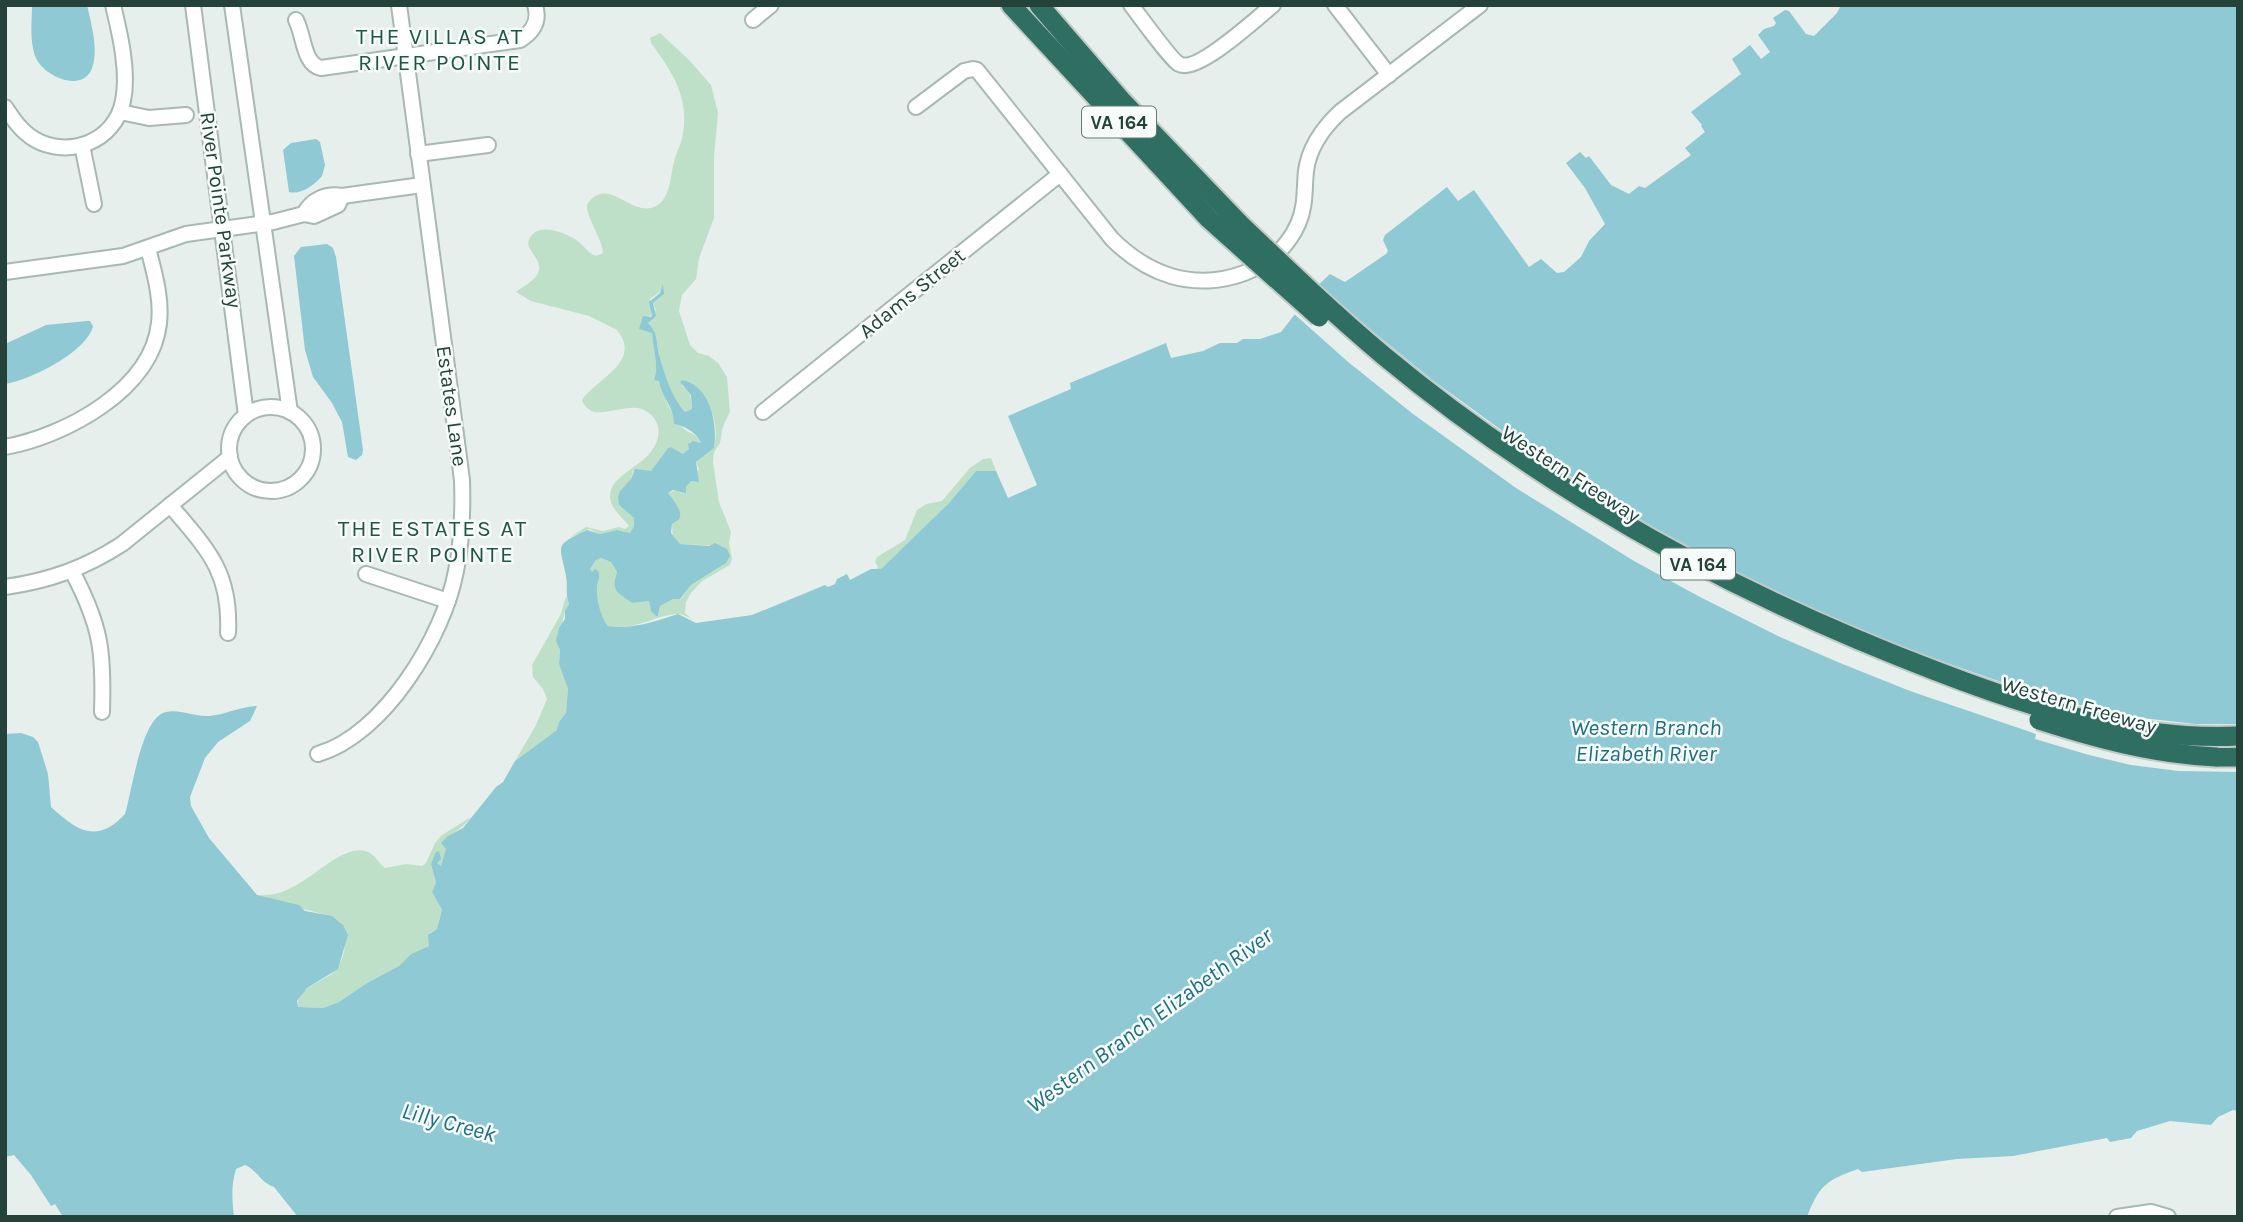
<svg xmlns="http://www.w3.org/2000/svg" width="2243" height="1222" viewBox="0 0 2243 1222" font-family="Karla,sans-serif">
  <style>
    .green { fill: #bfe0c8 }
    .water { fill: #8ec9d4 }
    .pier { fill: #e6efeb }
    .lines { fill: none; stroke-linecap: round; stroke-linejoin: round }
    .minor-casing { stroke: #a8b8b2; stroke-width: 18 }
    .highway-casing { stroke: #c2cac8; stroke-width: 23 }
    .minor { stroke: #fff; stroke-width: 14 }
    .highway { stroke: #2f6f62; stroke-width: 19 }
    .highway-bridge-casing { stroke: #c2cac8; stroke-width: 23; stroke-linecap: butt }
    .highway-bridge { stroke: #2f6f62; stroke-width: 19 }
    .labels { text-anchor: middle; stroke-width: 5; stroke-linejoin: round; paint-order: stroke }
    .shield { fill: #f7fbf9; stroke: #637a73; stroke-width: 2 }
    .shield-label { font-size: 19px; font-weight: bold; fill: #24423a }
    .street-label { font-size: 21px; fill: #24423a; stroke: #f7fbf9 }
    .neighbourhood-label { font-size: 23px; letter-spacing: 2px; fill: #1f5548; stroke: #f7fbf9 }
    .water-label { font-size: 23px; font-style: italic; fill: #1c6f80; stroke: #f7fbf9 }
  </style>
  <rect width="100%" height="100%" fill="#e6efeb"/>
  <g class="green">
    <path d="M 660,33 L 689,60 L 711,85 L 718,113 L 714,156 L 714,218 L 699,258 L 696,279 L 682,295 L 679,311 L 690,345 L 698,353 L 709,356 L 718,363 L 727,377 L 730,412 L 723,426 L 720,443 L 714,452 L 713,462 L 719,502 L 731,532 L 729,543 L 732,559 L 730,565 L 702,581 L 691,593 L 686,602 L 685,613 L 693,620 C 688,617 683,614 677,614 C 652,616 636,631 608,626 C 595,614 598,586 590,569 L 596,560 L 601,558 L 611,562 L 617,572 C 612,590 616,592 632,603 L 649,601 L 658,616 L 660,606 L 673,599 L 681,599 L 691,585 L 726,563 L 722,546 L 679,544 L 673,538 L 672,524 L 680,517 C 679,507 673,501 668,493 L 686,487 L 699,469 L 696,462 L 714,448 C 721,413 706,400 682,380 L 682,386 C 692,392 691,398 692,409 L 685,412 C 672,398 664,373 659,354 C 656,341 657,333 648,323 L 656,310 L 653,303 L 664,294 L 661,291 L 650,299 L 652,315 L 648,317 L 647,332 L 652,332 C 653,348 659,366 654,379 L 659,381 C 660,391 674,418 681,426 C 688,434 697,433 701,443 L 690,442 L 689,449 L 683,454 L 671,447 L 668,448 L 651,471 L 633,471 L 631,479 L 620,491 L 619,505 L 634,518 L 634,526 L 630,533 L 617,530 L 600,534 L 589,529 L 569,538 L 586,527 L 603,531 L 619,527 L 625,529 L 629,526 C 624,519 616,513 612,505 C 598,471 664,467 658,427 C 657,422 654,417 650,414 C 630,395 593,429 582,400 C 596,379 643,362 617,330 L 589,316 L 531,301 L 516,292 C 526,284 546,276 537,260 C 534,254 530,251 528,244 C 532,219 566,232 579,242 C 584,246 587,251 592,254 C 597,257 598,255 603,253 C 603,239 582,211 588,203 C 609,175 632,219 656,206 C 671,198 670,176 674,162 C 675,155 679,149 681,142 C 692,102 674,74 651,43 L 650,38 Z"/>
    <path d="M 991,458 L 996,471 L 976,471 L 949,503 L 881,569 L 875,570 L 878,567 L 875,562 L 877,557 L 905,540 L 917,510 L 926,504 L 942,501 L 970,468 L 983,459 Z"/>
    <path d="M 566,596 L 569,604 C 562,614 563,628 557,638 L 560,650 L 559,664 L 568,689 L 566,714 L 559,722 L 558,730 L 515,761 L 536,725 L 547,699 L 543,689 L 533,677 L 532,665 L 561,614 Z"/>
    <path d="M 471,817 C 463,829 452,832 442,843 L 446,849 L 441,867 L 437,863 L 431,865 L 436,883 L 432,892 L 442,910 L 437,929 L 430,933 L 429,946 L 411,954 L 399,966 L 367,983 L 339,1002 L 323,1008 L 298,1007 C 296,987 324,982 335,971 C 340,965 342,959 344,952 C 350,923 341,919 315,912 C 296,907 276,902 258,895 C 301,900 335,843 365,851 C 375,853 377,862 385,868 L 406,864 L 422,866 L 426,863 L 435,843 L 442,835 Z"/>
  </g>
  <g class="water">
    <path d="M 32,5 L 87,5 C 91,23 98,47 93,65 C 86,94 47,78 37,60 C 29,44 32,22 32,5 Z"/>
    <path d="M 1841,5 L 2238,5 L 2238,1111 L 2233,1110 L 2218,1117 L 2211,1125 L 2170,1121 L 2137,1131 L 2131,1138 L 2110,1142 L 2107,1138 L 2013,1156 L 1957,1159 L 1862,1172 L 1858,1169 C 1827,1180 1819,1185 1807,1217 L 298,1217 L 274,1187 C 262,1184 257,1170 245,1165 L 236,1169 C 231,1186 232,1199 234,1217 L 63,1217 L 55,1204 L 51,1206 L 31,1175 L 14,1155 L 5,1157 L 5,734 L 21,733 L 33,737 L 38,742 L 48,774 L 51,807 C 76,830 97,845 125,814 C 132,792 141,717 166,712 C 180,709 195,717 209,716 C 225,715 238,707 257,706 L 250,721 L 218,742 L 205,758 L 190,797 L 191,806 L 209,838 L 257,895 L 299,905 L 305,911 L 332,916 L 343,925 L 348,935 L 338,969 L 307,988 L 297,1001 L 298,1007 L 323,1008 L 339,1002 L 367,983 L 399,966 L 411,954 L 429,946 L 428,935 L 437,929 L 442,910 L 432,892 L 436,883 L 431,864 L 436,852 L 439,851 L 441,859 L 437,863 L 441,866 L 446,849 L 441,843 L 448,836 L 463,828 L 496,787 L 503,782 L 515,761 L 557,730 L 559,722 L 566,713 L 568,689 L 559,664 L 560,650 L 556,641 L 559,628 L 565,619 L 565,611 L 569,604 C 565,594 568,586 566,576 C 560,544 553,546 587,530 L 600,534 L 617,530 L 630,533 L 634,526 L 634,518 L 619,505 L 618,497 L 620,491 L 631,479 L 635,469 L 651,471 L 668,448 L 671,447 L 683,454 L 689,449 L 688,444 L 693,441 L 701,443 C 698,434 684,425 674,424 C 674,405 662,400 659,381 L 654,380 C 659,366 653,348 652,333 L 639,329 L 643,316 L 651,317 L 652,315 L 649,302 L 660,293 L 663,284 L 664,294 L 653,303 L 656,316 L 648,323 C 658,333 656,341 659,354 C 664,373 672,398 685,412 L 692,409 L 691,395 L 680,382 L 682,380 C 710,385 718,424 714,448 L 696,462 L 699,482 L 691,481 L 686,487 L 686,493 L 673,490 L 668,493 C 671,497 682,509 680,517 C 679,520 675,522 672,524 L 671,533 L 680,544 L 709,546 L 715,543 L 727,549 L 730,556 L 726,563 L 691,585 L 680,599 L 673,599 L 660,606 L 658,616 L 656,616 L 651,611 L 649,601 L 632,603 C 616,592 611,591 617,572 L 611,562 L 601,558 L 596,560 L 590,569 L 592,572 L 595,569 L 598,571 C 601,578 597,580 597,588 C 596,598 601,619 608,626 C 631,630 656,621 678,614 L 696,623 L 752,615 L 825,585 L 828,587 L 835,584 L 837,579 L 847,574 L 850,580 L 871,569 L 881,569 L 949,503 L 976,471 L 996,471 L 1008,498 L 1037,485 L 1008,416 L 1071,389 L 1070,383 L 1166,343 L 1171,358 L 1203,351 L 1220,343 L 1237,343 L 1243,339 L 1260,339 L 1281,332 L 1317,286 L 1330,274 L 1345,282 L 1386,254 L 1388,251 L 1383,240 L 1385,235 L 1447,187 L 1458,201 L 1474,190 L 1529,267 L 1541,259 L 1557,273 L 1564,272 L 1581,257 L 1589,241 L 1605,224 L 1585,188 L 1566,163 L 1580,152 L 1586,158 L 1589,156 L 1611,185 L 1629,194 L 1639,186 L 1645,188 L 1691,155 L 1685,148 L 1705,132 L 1701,126 L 1702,125 L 1691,112 L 1741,74 L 1732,59 L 1750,45 L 1761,59 L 1770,52 L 1758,35 L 1764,29 L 1774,26 L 1776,23 L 1773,18 L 1785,10 L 1789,11 L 1806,34 L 1814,36 L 1837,13 Z"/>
    <path d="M 316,139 L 320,142 L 325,165 L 322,176 C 314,185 301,195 289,192 L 283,150 L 291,143 Z"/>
    <path d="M 327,244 L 333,248 L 336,257 L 363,450 L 362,455 L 356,460 L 348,457 L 342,422 L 332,403 L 313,377 L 305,350 L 294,256 L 301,247 Z"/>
    <path d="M 87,321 L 90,321 L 93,326 C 87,352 30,380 5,384 L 5,344 L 46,325 Z"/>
  </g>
  <path class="pier" d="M 1316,282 L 1371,330 L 1431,379 L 1537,456 L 1653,527 L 1739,574 L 1855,628 L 1924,655 L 2047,698 L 2142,718 L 2195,724 L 2238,724 L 2238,772 L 2179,771 L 2131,765 L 2089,755 L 2035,739 L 2036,734 L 1910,691 L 1840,663 L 1780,637 L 1700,597 L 1634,561 L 1516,488 L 1413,414 L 1347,361 L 1292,312 Z"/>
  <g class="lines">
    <defs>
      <g id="minor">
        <path d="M 193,5 L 246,415"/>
        <path d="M 232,5 L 290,412"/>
        <path d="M 1131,5 C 1139,15 1171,60 1179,64 C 1197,74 1257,18 1273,5"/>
        <path d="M 1335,5 L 1389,75"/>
        <path d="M 296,20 C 304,35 303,64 321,68 L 520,40 C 533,32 540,21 535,5"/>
        <path d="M 753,20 L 771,5"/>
        <path d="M 5,107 C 13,119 21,131 34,139 C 68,159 115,142 123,101 C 129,72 120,34 113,5"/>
        <path d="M 916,107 L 964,71 L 973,69 L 977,70 L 1112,239 C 1129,256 1148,269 1171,276 C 1219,290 1277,271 1298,224 C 1306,206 1304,190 1306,171 C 1309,147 1323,128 1340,112 L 1480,5"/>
        <path d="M 120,112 L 149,118 L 186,115"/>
        <path d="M 82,145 L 94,204"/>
        <path d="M 418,154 L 488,145"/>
        <path d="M 304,214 C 311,200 326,193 342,196 L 422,185"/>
        <path d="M 5,272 L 123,256 L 186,234 L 273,222 L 304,214 L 314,216 L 338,205 L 342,196"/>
        <circle cx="271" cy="449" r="42"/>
        <path d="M 763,412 L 1060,174"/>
        <path d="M 5,447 C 65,436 152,390 159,323 C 162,298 154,272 148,248"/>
        <path d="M 170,505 C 207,549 231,571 228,633"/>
        <path d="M 72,571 C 101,626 104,651 102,712"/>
        <path d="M 366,574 L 448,601"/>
        <path d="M 5,587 C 49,581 85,568 122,544 L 230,457"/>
        <path d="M 318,754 C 384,735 444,636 456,571 C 462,541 463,510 462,480 L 399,5"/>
        <path d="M 2117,1217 L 2151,1212 L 2168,1217"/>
      </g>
      <g id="highway">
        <path d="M 1011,5 L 1209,219 L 1228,236"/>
        <path d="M 1039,5 L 1121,100 L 1240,224"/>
        <path d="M 2216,757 L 2238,757"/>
      </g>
    </defs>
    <use href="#minor" class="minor-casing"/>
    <use href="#highway" class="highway-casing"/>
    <use href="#minor" class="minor"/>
    <use href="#highway" class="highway"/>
    <defs>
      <g id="highway-bridge">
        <path d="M 1240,224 C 1287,269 1334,314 1384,356 C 1548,492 1738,596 1936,671 C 2032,708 2134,741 2238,736"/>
        <path d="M 1228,236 L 1319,317"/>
        <path d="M 2039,720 C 2098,739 2154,754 2216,757"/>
      </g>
    </defs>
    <use href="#highway-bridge" class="highway-bridge-casing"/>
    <use href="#highway-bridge" class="highway-bridge"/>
  </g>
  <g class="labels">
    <g class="shield">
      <rect x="1082" y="106.5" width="74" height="31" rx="5"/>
      <rect x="1661" y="548.5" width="74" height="31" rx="5"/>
    </g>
    <g class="shield-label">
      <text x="1119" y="129">VA 164</text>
      <text x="1698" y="571">VA 164</text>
    </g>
    <g class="street-label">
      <text transform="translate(221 210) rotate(82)" y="7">River Pointe Parkway</text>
      <text transform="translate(912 293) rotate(-39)" y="7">Adams Street</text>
      <text transform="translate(452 406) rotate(82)" y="7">Estates Lane</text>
      <text transform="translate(1571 474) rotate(33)" y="7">Western Freeway</text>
      <text transform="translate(2079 705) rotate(16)" y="7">Western Freeway</text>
    </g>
    <g class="neighbourhood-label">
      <text x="440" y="44">THE VILLAS AT<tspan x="440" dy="26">RIVER POINTE</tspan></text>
      <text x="433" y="536">THE ESTATES AT<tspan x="433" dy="26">RIVER POINTE</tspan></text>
    </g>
    <g class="water-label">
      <text x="1646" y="735">Western Branch<tspan x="1646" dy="26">Elizabeth River</tspan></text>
      <text transform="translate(1149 1020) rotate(-36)" y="8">Western Branch Elizabeth River</text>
      <text transform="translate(449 1122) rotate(15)" y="8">Lilly Creek</text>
    </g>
  </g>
  <rect width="2243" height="1222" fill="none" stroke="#24423a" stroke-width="14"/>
</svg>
